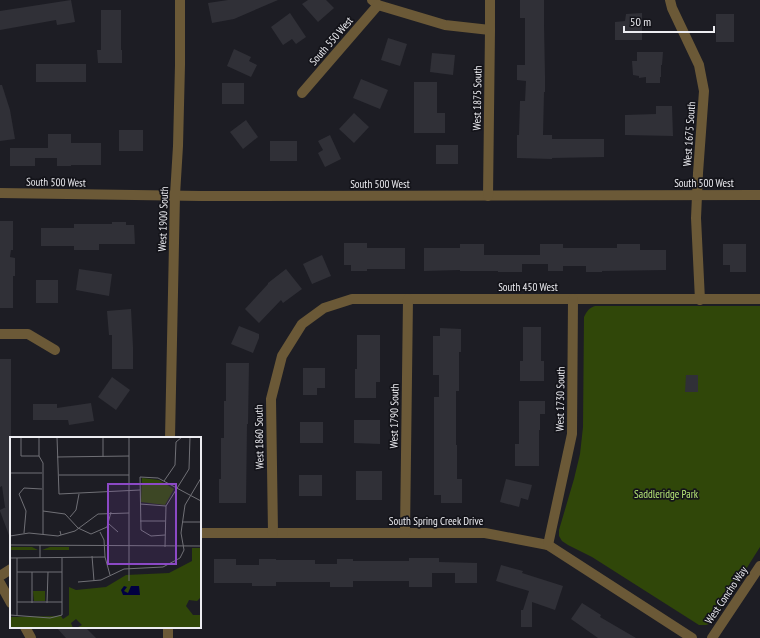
<svg xmlns="http://www.w3.org/2000/svg" width="760" height="638" font-family="'PT Sans Narrow',sans-serif">
<rect width="100%" height="100%" fill="#1d1d24"/>
<!-- green -->
<path fill="#304709" d="M595 306H760V547L712 623 706 625H699L592 557 568 545 562 541 559 536V530L574 479 580 454 583 427 584 317C587 311 589 308 595 306Z"/>
<!-- building -->
<g fill="#303037">
<polygon points="71,0 75,22 57,25 56,20 0,30 0,11"/>
<polygon points="228,0 278,0 234,19 212,23 208,3"/>
<polygon points="308,0 326,0 334,8 318,22 302,4"/>
<polygon points="520,0 544,0 544,25 545,76 545,92 544,92 543,135 552,135 552,139 604,139 604,157 552,158 552,159 517,158 517,135 519,135 520,101 525,101 526,81 517,80 517,65 525,65 525,18 520,18"/>
<polygon points="101,10 121,10 121,50 122,50 122,63 98,63 97,50 101,50"/>
<polygon points="290,13 306,37 296,44 292,39 283,45 271,27"/>
<polygon points="642,13 642,40 615,40 615,22 625,21 626,14"/>
<rect x="716" y="14" width="18" height="28"/>
<polygon points="388,38 407,44 400,66 381,60"/>
<polygon points="234,49 251,57 249,61 257,65 251,77 227,66"/>
<polygon points="637,52 663,52 662,65 661,65 661,77 660,77 660,83 646,83 646,77 639,78 639,76 633,75 632,61 637,61"/>
<polygon points="432,53 455,55 453,75 430,72"/>
<rect x="36" y="64" width="50" height="18"/>
<polygon points="361,79 388,90 380,109 353,98"/>
<polygon points="414,82 437,82 437,113 445,113 445,133 414,133"/>
<rect x="222" y="83" width="22" height="21"/>
<polygon points="0,85 2,85 10,110 15,139 0,141"/>
<polygon points="656,106 672,106 673,136 625,135 625,115 656,114"/>
<polygon points="354,113 369,127 354,143 339,129"/>
<polygon points="246,120 258,137 243,149 230,132"/>
<rect x="119" y="130" width="24" height="21"/>
<polygon points="48,134 71,134 71,143 101,143 101,165 71,165 71,166 57,166 57,158 35,158 35,166 10,166 10,148 48,148"/>
<polygon points="330,135 341,159 325,167 318,153 323,150 318,141"/>
<rect x="270" y="141" width="27" height="20"/>
<rect x="436" y="145" width="22" height="19"/>
<polygon points="0,221 13,221 13,250 11,250 10,257 15,258 15,276 13,276 13,308 0,308"/>
<polygon points="112,222 126,222 126,225 134,225 135,244 99,244 99,250 74,250 74,246 41,246 41,228 74,228 74,224 112,224"/>
<polygon points="344,243 367,243 367,248 405,248 405,269 367,269 367,271 351,271 351,265 344,265"/>
<polygon points="460,244 484,244 484,255 540,255 540,244 563,244 563,248 617,248 617,244 640,244 640,250 666,250 666,270 602,271 602,272 586,272 586,266 563,266 563,271 548,271 548,264 522,264 522,272 498,272 498,271 460,271 460,270 424,271 424,248 460,248"/>
<polygon points="723,244 746,244 746,272 730,272 730,265 723,265"/>
<polygon points="322,255 331,276 312,284 303,264"/>
<polygon points="79,269 112,274 109,296 76,290"/>
<polygon points="286,269 302,289 283,303 281,300 259,323 245,309 268,284 268,283"/>
<rect x="36" y="280" width="22" height="23"/>
<polygon points="131,309 133,347 133,369 112,369 112,335 109,335 107,311"/>
<polygon points="239,326 259,334 259,338 253,353 231,344"/>
<polygon points="523,327 541,327 541,361 544,361 544,381 520,381 520,361 523,361"/>
<polygon points="440,328 461,329 461,352 459,352 459,391 456,391 456,445 457,445 457,479 462,479 462,503 441,503 441,495 434,495 434,397 439,397 439,375 433,375 433,336 440,336"/>
<polygon points="357,335 380,335 380,382 376,382 376,398 355,398 355,369 357,369"/>
<polygon points="0,359 11,359 11,538 10,538 0,511 0,510 6,507 5,507 2,486 0,487"/>
<polygon points="226,363 249,363 248,424 247,424 246,503 219,503 219,479 221,479 221,438 224,438 224,401 226,401"/>
<polygon points="303,368 325,368 325,388 317,388 317,395 303,395"/>
<polygon points="686,375 698,375 698,392 685,392"/>
<polygon points="112,377 130,390 116,410 98,397"/>
<polygon points="519,401 545,401 545,414 540,414 540,430 539,430 539,466 515,466 515,444 519,444"/>
<polygon points="91,403 94,421 69,425 68,420 33,420 33,404 57,404 57,408"/>
<polygon points="354,420 380,420 380,444 354,443"/>
<rect x="300" y="422" width="23" height="21"/>
<rect x="356" y="471" width="26" height="29"/>
<rect x="299" y="475" width="23" height="21"/>
<polygon points="506,479 532,485 528,500 521,498 519,507 500,502"/>
<polygon points="409,558 439,558 439,562 477,563 477,583 455,583 455,573 432,573 432,587 409,587 409,581 353,581 353,587 330,587 330,582 276,582 276,586 252,586 252,583 214,583 214,559 236,559 236,565 259,565 259,559 276,559 276,560 315,560 315,564 337,564 337,559 353,559 353,561 409,561"/>
<polygon points="501,565 523,571 522,573 563,586 555,610 532,602 532,627 521,627 521,610 523,610 529,591 496,581"/>
<polygon points="582,603 601,615 600,617 636,638 598,638 571,619"/>
<polygon points="56,627 85,627 96,638 66,638"/>
</g>
<g fill="none" stroke-linecap="round" stroke-linejoin="round">
<!-- minor -->
<g stroke="#6b5937" stroke-width="10">
<polyline points="372,0 378,5 445,25 490,30"/>
<polyline points="670,0 672,8 699,65 704,91 698,173 696,218 700,300"/>
<polyline points="302,93 378,5"/>
<polyline points="0,193 201,196 760,195"/>
<polyline points="488,196 490,30 490,0"/>
<polyline points="0,334 28,334 55,350"/>
<polyline points="170,438 175,195 178,146 180,65 180,0"/>
<polyline points="200,533 485,533 548,545 692,638"/>
<polyline points="273,533 271,399 282,356 302,324 324,308 352,299 760,299"/>
<polyline points="405,533 408,299"/>
<polyline points="548,545 572,434 573,299"/>
<polyline points="0,576 11,569"/>
<polyline points="0,583 11,603"/>
<polyline points="25,627 31,638"/>
<polyline points="168,627 168,638"/>
<polyline points="712,638 760,566"/>
</g>
</g>
<g text-anchor="middle" dominant-baseline="central" stroke-width="3.5" stroke-linejoin="round" paint-order="stroke">
<!-- street labels -->
<g font-size="11" fill="#ececf1" stroke="#14141a">
<text transform="translate(331 41) rotate(-49)">South 550 West</text>
<text transform="translate(477 98) rotate(-89)">West 1875 South</text>
<text transform="translate(689 134) rotate(-86)">West 1675 South</text>
<text transform="translate(56 182) rotate(1)">South 500 West</text>
<text x="704" y="183">South 500 West</text>
<text x="380" y="184">South 500 West</text>
<text transform="translate(163 219) rotate(-88)">West 1900 South</text>
<text x="528" y="287">South 450 West</text>
<text transform="translate(560 399) rotate(-89)">West 1730 South</text>
<text transform="translate(394 416) rotate(-89)">West 1790 South</text>
<text transform="translate(259 437) rotate(-91)">West 1860 South</text>
<text x="436" y="521">South Spring Creek Drive</text>
<text transform="translate(726 595) rotate(-56)">West Concho Way</text>
</g>
<!-- park labels -->
<g font-size="11" fill="#b6e876" stroke="#14141a">
<text x="666" y="494">Saddleridge Park</text>
</g>
</g>
<!-- overview -->
<g transform="translate(10 437)">
<rect width="191" height="191" fill="#1d1d24"/>
<path d="M132 41 149 43 164 52 155 68 131 65ZM0 110H22L28 113H0ZM40 110H59V113H32ZM182 111H191L190 161 187 164 179 163 176 169 183 178H191V191H66L72 188 66 182 61 186 63 191H0V180L51 179 53 182 59 178V150L66 153 96 150 116 138 159 136 182 124ZM23 154H35V164H24Z" fill="#304709"/>
<path d="M114 149 117 150 114 154 118 156 121 149H129L130 158H113L111 153Z" fill="#000041"/>
<path fill="none" stroke="#707076" stroke-width="1" d="M11 0V19H29M29 0V19L33 26V97M47 0 49 57 130 53M93 0V20M47 20 119 19M0 36H32M49 38H119M154 44 165 28 166 5 172 0M130 67 156 69M33 74 55 77 68 91 81 97 97 90 101 75M60 80 66 73 69 57M130 84H155M172 85H191M99 87 108 95M90 95 94 103 95 120 100 138M14 96 16 74 9 57 14 51 32 52M51 98 65 94 88 77 119 76M155 98 141 99 131 93 130 40 148 41 191 64M0 99 19 96 48 99 51 98 50 94M0 108 191 109M155 110 156 69 179 32 180 0M82 119 84 144M0 121 95 120M30 121V108M7 135H52M22 135V166M119 144V0M68 145 91 143 114 132 153 130 170 121 174 113 171 96 175 68 191 41M7 165H52M37 166 38 135M0 178 40 181 52 178V121M7 178V121"/>
<path fill="#8c49c6" fill-opacity="0.15" stroke="#8c49c6" stroke-width="2" d="M98 47H166V127H98Z"/>
<rect width="191" height="191" fill="none" stroke="#ececf1" stroke-width="2"/>
</g>
<!-- scale -->
<path d="M624 26v6h90v-6" fill="none" stroke="#ececf1" stroke-width="2"/>
<text x="630" y="26" font-size="12" fill="#ececf1" stroke="#14141a" stroke-width="3" paint-order="stroke">50 m</text>
</svg>
